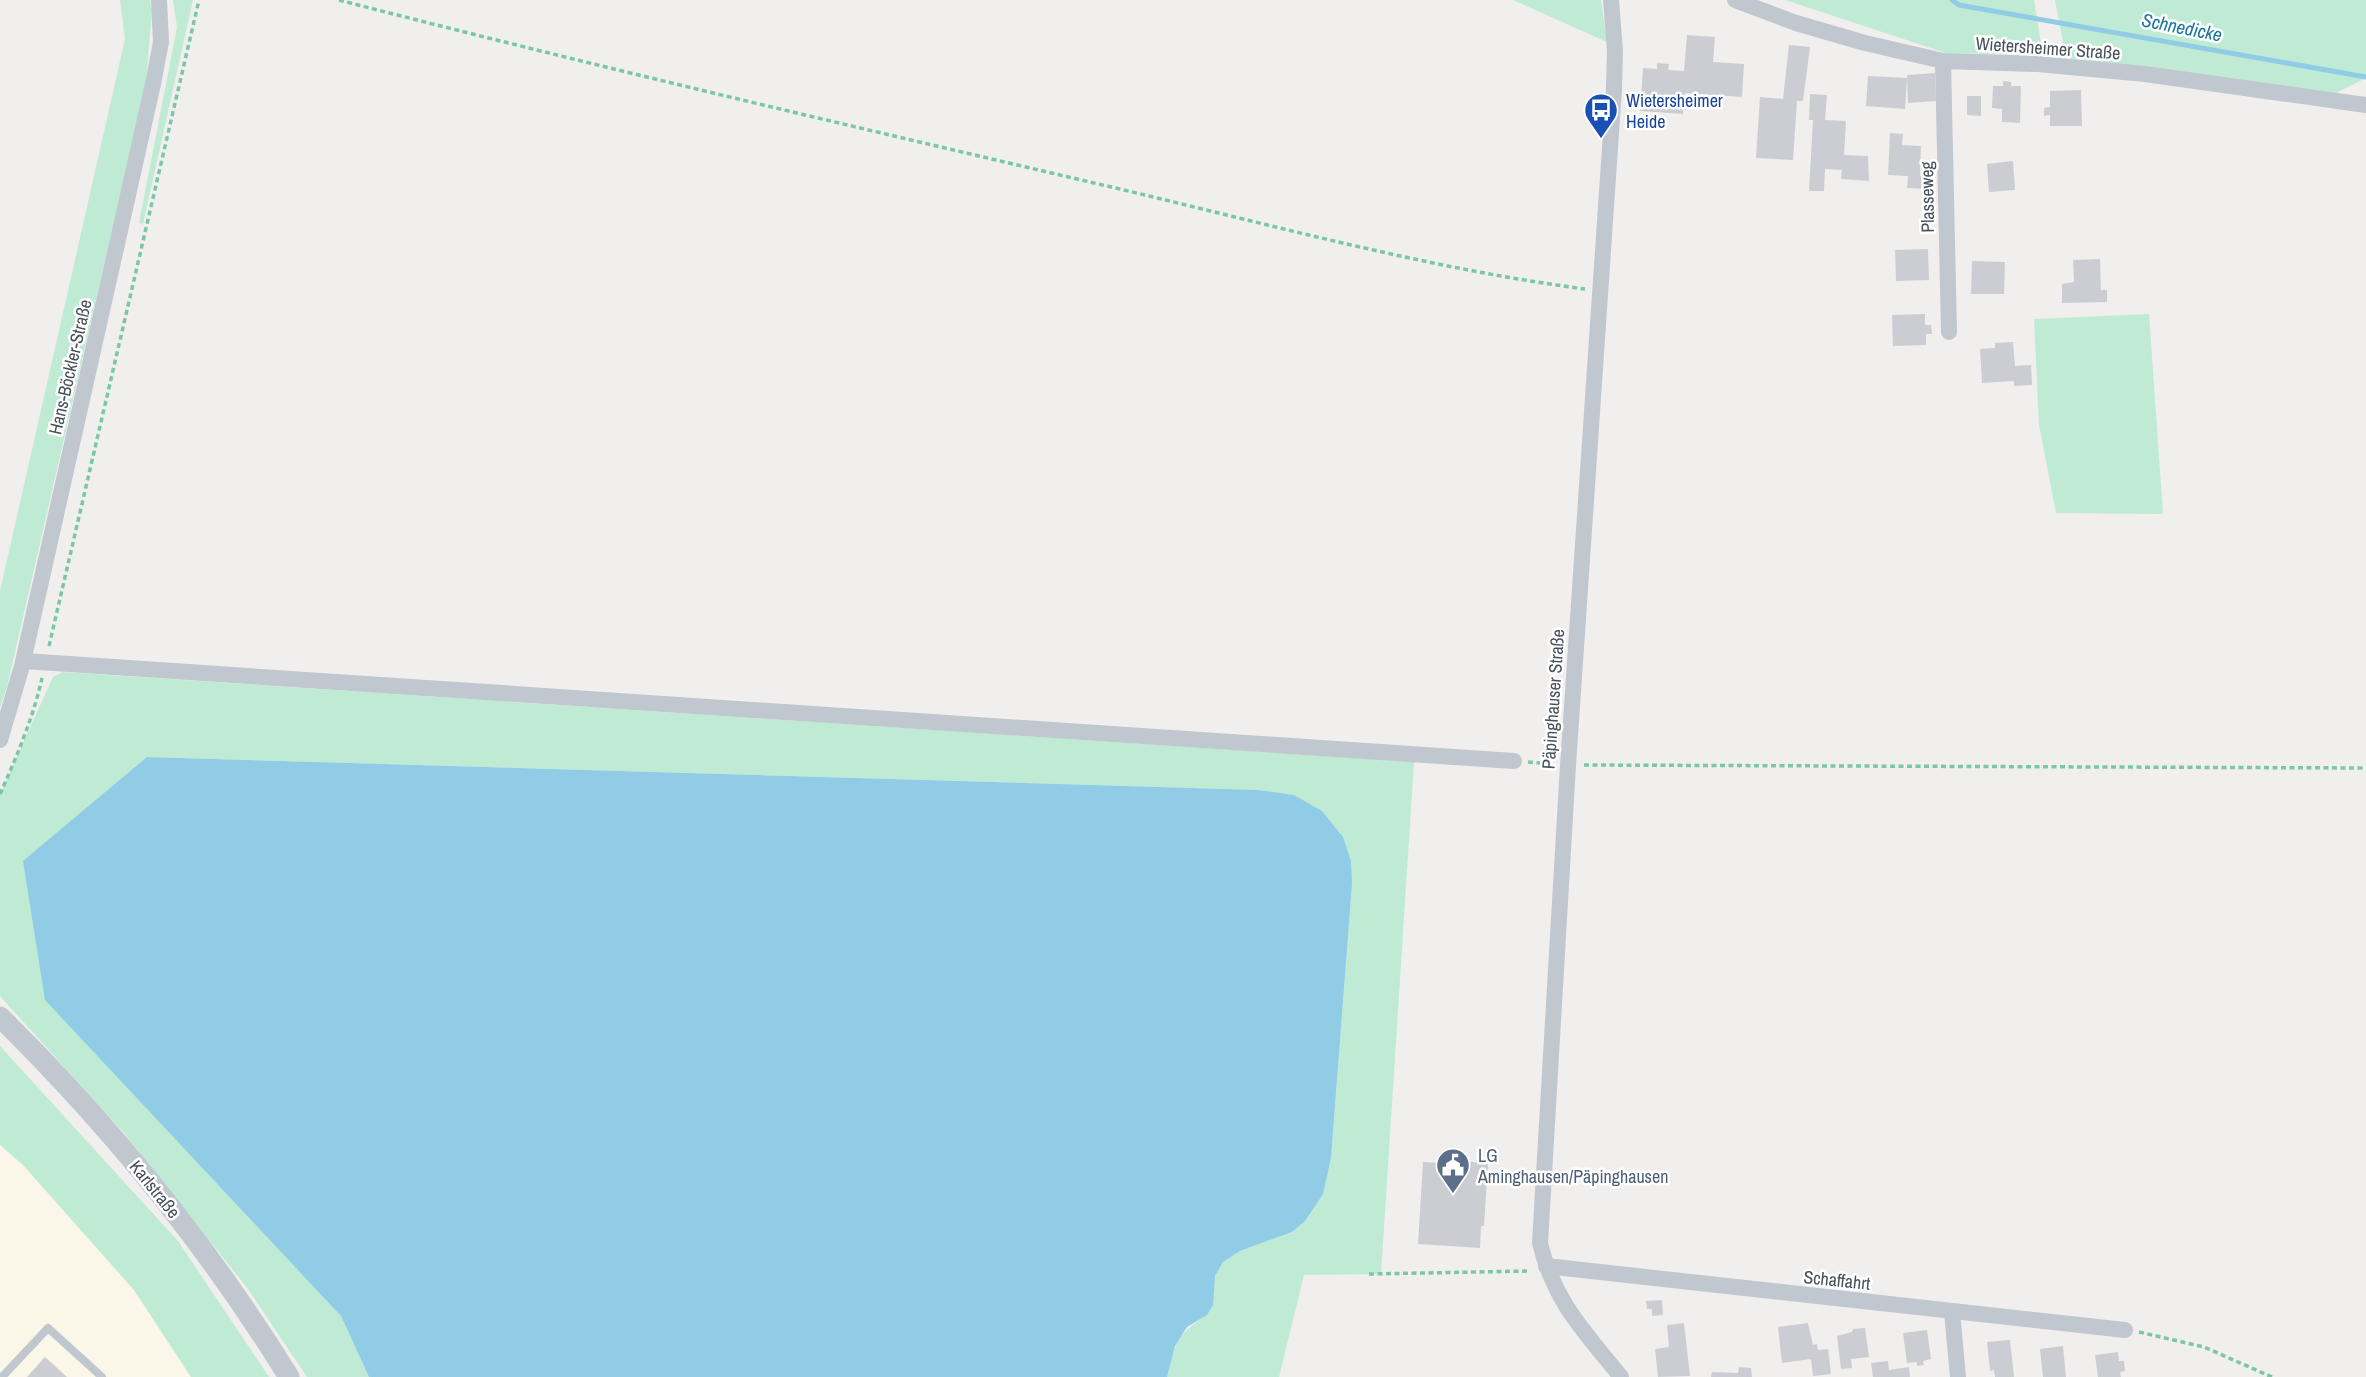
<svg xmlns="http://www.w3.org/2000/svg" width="2366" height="1377" font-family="'Archivo Narrow',sans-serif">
<rect width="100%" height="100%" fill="#f1eeee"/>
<!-- commercial -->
<polygon fill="#faf7e8" points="0,1145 23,1165 134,1290 191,1377 0,1377"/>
<!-- green -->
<g fill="#bfebd4">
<polygon points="120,0 150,0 152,10 146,82 7,687 0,708 0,591 125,39"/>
<polygon points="173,0 193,0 143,224 139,223 177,27"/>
<polygon points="1513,0 1601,0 1607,42"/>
<polygon points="1785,0 2034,0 2043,55 1946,53"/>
<polygon points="2055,0 2366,0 2366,78 2336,93 2066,58"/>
<polygon points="2149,314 2163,514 2056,513 2039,425 2034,319"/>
<path d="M63 672 1414 762 1381 1274 1304 1275 1279 1377H1167C1175 1343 1177 1334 1207 1315L1214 1289 1215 1276 1223 1262 1240 1251 1292 1232 1323 1194 1331 1158 1352 884 1294 795 1259 790 147 757 341 1316 369 1377H307L248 1289 125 1134 0 996V794L53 677Z"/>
<polygon points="0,1046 178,1241 269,1377 191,1377 134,1290 23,1165 0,1145"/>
</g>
<!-- water -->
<polygon fill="#90cce5" points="147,757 1259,790 1294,795 1322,811 1343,837 1351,861 1352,884 1331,1158 1323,1194 1305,1221 1292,1232 1240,1251 1223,1262 1215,1276 1213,1305 1207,1315 1187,1327 1175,1346 1167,1377 369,1377 341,1316 45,1000 23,861"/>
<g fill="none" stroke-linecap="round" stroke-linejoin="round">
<!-- stream -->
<polyline stroke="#90cce5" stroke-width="5" points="1952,0 1959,5 2366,77"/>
</g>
<!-- building -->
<g fill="#cccdd2">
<polygon points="1687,35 1715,37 1713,62 1744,64 1742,97 1685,93 1683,114 1640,111 1643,68 1657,69 1657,63 1669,64 1668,70 1684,71"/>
<polygon points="1789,45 1810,47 1803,101 1797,101 1793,160 1756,158 1760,97 1783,99"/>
<polygon points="1935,73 1936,101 1908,103 1907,75"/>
<polygon points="1868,76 1907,78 1905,109 1866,106"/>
<polygon points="2003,81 2011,82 2011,86 2021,86 2020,123 2002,122 2002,109 1992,108 1993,86 2003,86"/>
<polygon points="2081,90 2082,126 2050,126 2050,115 2044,116 2044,108 2050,107 2050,91"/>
<polygon points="1810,94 1827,95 1825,120 1846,121 1844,155 1868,156 1869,181 1841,179 1842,170 1825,169 1824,191 1809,191 1813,120 1809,120"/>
<polygon points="1967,96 1981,96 1981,116 1967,115"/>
<polygon points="1890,133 1903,134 1902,145 1921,146 1920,176 1926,176 1926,189 1907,188 1908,176 1888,175"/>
<polygon points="2013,161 2015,190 1989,192 1987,164"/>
<polygon points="1928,249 1929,280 1896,281 1895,250"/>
<polygon points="2100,259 2101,290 2107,290 2107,302 2062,303 2062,284 2074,282 2073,260"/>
<polygon points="1972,261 2005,262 2004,294 1971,294"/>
<polygon points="1925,314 1925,325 1931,325 1932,334 1926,334 1926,345 1893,346 1892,315"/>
<polygon points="2013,342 2015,366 2031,365 2032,385 2014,386 2014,381 1982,383 1980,349 1995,348 1995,343"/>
<polygon points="1443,1160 1488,1163 1484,1226 1481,1226 1480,1248 1418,1244 1423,1162 1443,1163"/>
<polygon points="1662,1300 1663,1315 1652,1316 1652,1309 1647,1309 1646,1301"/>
<polygon points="1684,1323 1690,1376 1658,1377 1655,1349 1669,1347 1667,1325"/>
<polygon points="1808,1323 1813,1345 1817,1344 1818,1350 1828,1349 1831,1374 1813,1376 1811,1359 1782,1363 1778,1327"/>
<polygon points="1865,1328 1869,1357 1851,1359 1852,1368 1841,1369 1837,1336 1852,1332 1853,1329"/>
<polygon points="1927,1330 1931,1359 1923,1361 1924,1365 1917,1366 1917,1362 1907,1363 1903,1333"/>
<polygon points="2010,1340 2014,1377 1995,1377 1994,1370 1990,1371 1987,1342"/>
<polygon points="2063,1346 2066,1377 2043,1377 2040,1349"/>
<polygon points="2118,1352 2119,1361 2124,1361 2125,1371 2120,1372 2121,1377 2098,1377 2095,1355"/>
<polygon points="45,1357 67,1377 27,1377"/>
<polygon points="1888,1361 1889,1370 1909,1367 1910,1377 1873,1377 1871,1363"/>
<polygon points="1739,1367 1751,1368 1752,1377 1711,1377 1712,1372 1738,1373"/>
</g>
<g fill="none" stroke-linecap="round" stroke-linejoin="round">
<!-- path -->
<g stroke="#7ac7a8" stroke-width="3.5" stroke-dasharray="5 3.5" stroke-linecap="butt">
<path d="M339 0C594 66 851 126 1107 186 1265 223 1424 268 1585 289"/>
<polyline points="49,646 199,0"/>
<polyline points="1528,762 1552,764"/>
<polyline points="1584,765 2366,768"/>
<path d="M0 794C17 756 33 718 42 678"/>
<polyline points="1369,1274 1530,1271"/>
<polyline points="2139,1332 2204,1347 2272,1377"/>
</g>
<!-- service -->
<polyline stroke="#c0c7cf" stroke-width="8" points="2,1377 48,1328 102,1377"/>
<!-- minor -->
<g stroke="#c0c7cf" stroke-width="16">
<path d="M1611 0 1615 51 1614 89 1568 765 1540 1243C1554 1302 1585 1332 1621 1377"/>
<polyline points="1735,0 1796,23 1865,43 1943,61 2038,64 2145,74 2366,105"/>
<polyline points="1943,61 1949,332"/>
<polyline points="24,661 1514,761"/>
<polyline points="0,740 22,666 153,84 161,42 159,0"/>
<polyline points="1546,1266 2125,1330"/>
<polyline points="1952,1312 1958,1377"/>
</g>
<!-- tertiary -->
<path stroke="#c0c7cf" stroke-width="21" d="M0 1017C110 1125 208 1246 289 1377"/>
</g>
<!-- icons -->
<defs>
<g id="bus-pin" transform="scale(1.75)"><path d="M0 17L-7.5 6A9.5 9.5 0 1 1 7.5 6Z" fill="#1a4fb4" stroke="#fff"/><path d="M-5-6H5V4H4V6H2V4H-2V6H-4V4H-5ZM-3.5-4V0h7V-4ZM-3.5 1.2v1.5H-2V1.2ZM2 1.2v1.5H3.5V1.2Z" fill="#fff"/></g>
<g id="civic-pin" transform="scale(1.75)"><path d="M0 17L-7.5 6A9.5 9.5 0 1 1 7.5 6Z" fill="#5c6f8a" stroke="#fff"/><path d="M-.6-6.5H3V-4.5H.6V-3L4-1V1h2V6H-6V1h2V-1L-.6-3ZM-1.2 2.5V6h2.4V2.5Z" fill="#fff"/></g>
</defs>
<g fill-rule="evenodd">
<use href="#bus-pin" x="1601" y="110"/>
<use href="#civic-pin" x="1453" y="1165"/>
</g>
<g text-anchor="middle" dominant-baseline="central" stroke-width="5" stroke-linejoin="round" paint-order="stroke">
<!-- street labels -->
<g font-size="18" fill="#48505a" stroke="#fff">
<text transform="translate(2048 48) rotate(4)">Wietersheimer Straße</text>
<text transform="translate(1927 197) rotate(-91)">Plasseweg</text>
<text transform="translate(70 367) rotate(-77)">Hans-Böckler-Straße</text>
<text transform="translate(1553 699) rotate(-86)">Päpinghauser Straße</text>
<text transform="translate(155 1189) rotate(51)">Karlstraße</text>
<text transform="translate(1837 1280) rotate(6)">Schaffahrt</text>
</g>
<!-- transit labels -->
<g font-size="18" fill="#164399" stroke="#fff" text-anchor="start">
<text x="1626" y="100">Wietersheimer<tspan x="1626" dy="21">Heide</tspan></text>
</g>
<!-- service labels -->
<g font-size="18" fill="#4e5e75" stroke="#fff" text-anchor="start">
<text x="1478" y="1155">LG<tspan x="1478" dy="21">Aminghausen/Päpinghausen</tspan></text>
</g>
<!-- water labels -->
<g font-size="19" font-style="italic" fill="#17759e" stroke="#fff">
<text transform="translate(2182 27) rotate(11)">Schnedicke</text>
</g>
</g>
</svg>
